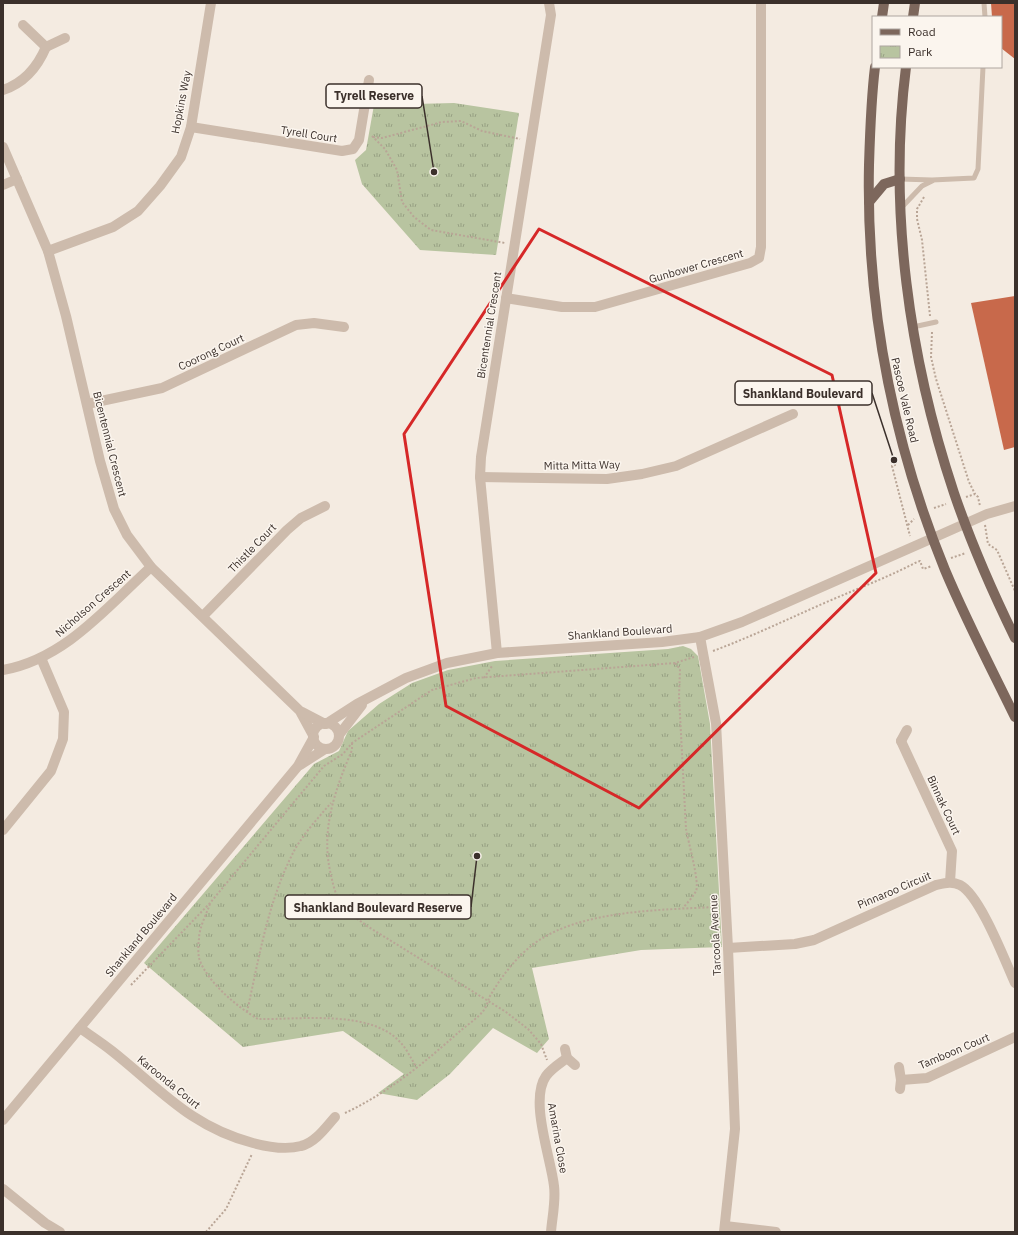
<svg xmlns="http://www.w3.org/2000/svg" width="1018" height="1235" font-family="'IBM Plex Sans',sans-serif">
<defs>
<pattern id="park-tufts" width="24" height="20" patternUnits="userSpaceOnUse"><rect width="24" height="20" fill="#b8c4a0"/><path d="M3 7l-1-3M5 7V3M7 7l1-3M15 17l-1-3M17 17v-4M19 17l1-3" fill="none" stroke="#97a083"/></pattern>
</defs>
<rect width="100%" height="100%" fill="#f4ebe1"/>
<!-- park -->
<g fill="url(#park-tufts)">
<polygon points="454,103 519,113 496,255 420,250 362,184 355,160 366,150 374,105"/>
<polygon points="683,646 691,649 698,656 710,724 722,947 641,950 532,968 549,1039 537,1053 493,1028 450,1074 417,1100 378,1093 404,1074 343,1031 243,1047 144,963 314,764 339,751 348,731 379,704 412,683 448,670 495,661 668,649"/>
</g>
<!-- building -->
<g fill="#c8694b">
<polygon points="991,3 1015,3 1015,59 1001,48 1001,17 992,17"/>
<polygon points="1015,296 1015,447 1004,450 971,303"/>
</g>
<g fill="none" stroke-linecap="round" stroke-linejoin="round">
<!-- path -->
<g stroke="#b9a596" stroke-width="2" stroke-dasharray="2 2" stroke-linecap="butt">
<polyline points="372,136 385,149 397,170 402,202 414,217 431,230 505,243"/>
<polyline points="373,137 382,138 442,122 461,121 482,131 520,139"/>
<polyline points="924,197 917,209 917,219 922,240 930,316"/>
<polyline points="932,332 931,357 936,379 969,482 975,494"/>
<polyline points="894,460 895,465 892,466 910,536"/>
<polyline points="966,497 975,494 978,497 980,506"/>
<polyline points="934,508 946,504"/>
<polyline points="908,525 914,519"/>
<polyline points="985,525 988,544 997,550 1015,591"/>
<polyline points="951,558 966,553"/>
<path d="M713 651C753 636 790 618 829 601 859 588 886 578 915 563L920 561 923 569 932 566"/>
<path d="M675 663 680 669 679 696 686 829C688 841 700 883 696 891 693 897 687 903 683 908"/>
<polyline points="484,678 492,666"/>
<path d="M352 743V750C335 790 320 831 331 875 333 884 335 894 340 901 346 912 358 919 367 926L506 1012 528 1029 541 1044 547 1060"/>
<path d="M210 904C206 915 199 928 199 939 198 945 198 952 199 958 206 981 237 1007 258 1019 298 1020 370 1009 400 1042 407 1049 411 1059 417 1068"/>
<polyline points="131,985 210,903 324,766 343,754 352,743 432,690 476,678 675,663 694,657"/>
<path d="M247 1012C259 958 268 901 294 851 304 833 318 818 331 803"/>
<path d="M345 1113C388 1093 424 1063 459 1032 467 1025 478 1018 484 1010 487 1006 488 1000 490 996 501 977 517 956 535 943 581 910 660 910 715 907"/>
<polyline points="206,1232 226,1209 252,1154"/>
</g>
<!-- service -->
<g stroke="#cdbbac" stroke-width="5">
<polyline points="984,3 985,17"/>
<polyline points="900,179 932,180 974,178 978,169 983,67"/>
<polyline points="902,207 922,186 932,181"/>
<polyline points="913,327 936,322"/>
</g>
<!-- minor -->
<g stroke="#cdbbac" stroke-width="10">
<polyline points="23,25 46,47 65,38"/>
<path d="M3 90C24 83 38 66 46 47"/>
<polyline points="191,127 342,151 353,149 359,140 369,80"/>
<polyline points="3,147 48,251 66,316 100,461 114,509 127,535 151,567 300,711 313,735"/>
<polyline points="3,185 17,179"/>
<polyline points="48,251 113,227 138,211 160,186 181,157 191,127 211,3"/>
<polyline points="506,298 562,307 595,307 750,263 759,258 761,247 761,3"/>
<polyline points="87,404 162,388 296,325 314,323 344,327"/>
<polyline points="480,477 607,479 642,474 676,466 793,414"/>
<polyline points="933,538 987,514 1015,506"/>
<polyline points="203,616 287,530 301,518 325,506"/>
<polyline points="497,653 480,477 481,457 551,15 549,3"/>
<path d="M3 670C65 659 107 607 151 567"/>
<polyline points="302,712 325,724"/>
<polyline points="901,741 952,851 950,882"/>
<polyline points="901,741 907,730"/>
<polyline points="3,830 51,771 63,739 64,712 41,658"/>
<path d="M728 948 795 944 814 940 936 885C945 883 952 881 960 885 980 895 1005 961 1015 983"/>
<path d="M80 1028C91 1036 102 1043 112 1051 160 1089 191 1127 253 1143 268 1147 286 1150 301 1146 315 1143 326 1127 335 1117"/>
<polyline points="565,1049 567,1058 575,1065"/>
<polyline points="899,1067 901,1080 900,1089"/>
<polyline points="901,1080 927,1078 1015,1037"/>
<polyline points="3,1189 45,1223 60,1232"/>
<polyline points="725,1226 776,1232"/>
<path d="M551 1232C552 1218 556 1201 554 1186 551 1158 529 1100 546 1076 551 1069 559 1064 567 1058"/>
</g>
<!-- tertiary -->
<g stroke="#cdbbac" stroke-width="10">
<polyline points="700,637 716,723 728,948 735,1129 724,1232"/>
<circle cx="326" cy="736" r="13"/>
<polyline points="326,724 357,704 406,678 447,663 497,653 662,642 700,637 742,622 933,538"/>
<polyline points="339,735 362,705"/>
<polyline points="300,765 325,749"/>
<polyline points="3,1120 298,766 314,737"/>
</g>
<!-- primary -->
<g stroke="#7d675c" stroke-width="10">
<polyline points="882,17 884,3"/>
<polyline points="913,17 915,3"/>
<path d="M875 67C871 99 870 133 869 165 866 305 892 440 945 570 966 620 991 668 1015 717"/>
<path d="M906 67C888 209 909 358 954 493 971 543 992 591 1015 638"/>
<polyline points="869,202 884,184 900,179"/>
</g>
</g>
<!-- marked area -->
<path fill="none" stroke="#d62828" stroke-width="3" stroke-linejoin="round" d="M539 229 832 375 876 573 639 808 446 706 404 434Z"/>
<g text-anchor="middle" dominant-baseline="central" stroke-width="3" stroke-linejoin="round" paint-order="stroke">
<!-- street labels -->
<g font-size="11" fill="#3b302b" stroke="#fbf5ee">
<text transform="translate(181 102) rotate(-79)">Hopkins Way</text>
<text transform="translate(309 134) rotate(9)">Tyrell Court</text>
<text transform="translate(696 266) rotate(-16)">Gunbower Crescent</text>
<text transform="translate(489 325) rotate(-81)">Bicentennial Crescent</text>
<text transform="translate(211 352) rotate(-25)">Coorong Court</text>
<text transform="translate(905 400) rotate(77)">Pascoe Vale Road</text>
<text transform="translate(110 444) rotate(76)">Bicentennial Crescent</text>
<text transform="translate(582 465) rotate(-1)">Mitta Mitta Way</text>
<text transform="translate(252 548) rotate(-46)">Thistle Court</text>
<text transform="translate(93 603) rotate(-41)">Nicholson Crescent</text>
<text transform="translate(620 632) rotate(-4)">Shankland Boulevard</text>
<text transform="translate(944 805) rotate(65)">Binnak Court</text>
<text transform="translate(894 890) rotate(-23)">Pinnaroo Circuit</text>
<text transform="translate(141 935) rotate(-50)">Shankland Boulevard</text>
<text transform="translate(715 935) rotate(-93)">Tarcoola Avenue</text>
<text transform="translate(954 1051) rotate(-23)">Tamboon Court</text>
<text transform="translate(169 1082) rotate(39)">Karoonda Court</text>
<text transform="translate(558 1138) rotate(80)">Amarina Close</text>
</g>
</g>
<!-- callouts -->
<path fill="none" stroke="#3b302b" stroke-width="1.5" d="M434 172L422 96M894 460L872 393M477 856L471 907"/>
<g fill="#3b302b" stroke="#fbf5ee" stroke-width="1.5">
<circle cx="434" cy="172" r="4"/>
<circle cx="894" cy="460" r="4"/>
<circle cx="477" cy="856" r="4"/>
</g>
<g fill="#fbf5ee" stroke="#3b302b" stroke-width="1.5">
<rect x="326" y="84" width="96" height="24" rx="4"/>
<rect x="735" y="381" width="137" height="24" rx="4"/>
<rect x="285" y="895" width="186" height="24" rx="4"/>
</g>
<g font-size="12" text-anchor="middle" font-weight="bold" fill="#3b302b">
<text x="374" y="100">Tyrell Reserve</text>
<text x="803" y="398">Shankland Boulevard</text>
<text x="378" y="912">Shankland Boulevard Reserve</text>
</g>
<!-- border -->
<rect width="1018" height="1235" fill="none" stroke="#3b302b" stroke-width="8"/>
<!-- legend -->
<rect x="872" y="16" width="130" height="52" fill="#fbf5ee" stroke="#aea6a0"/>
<rect x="880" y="29" width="20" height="6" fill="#7d675c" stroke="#aea6a0"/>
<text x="908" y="36" font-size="12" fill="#3b302b">Road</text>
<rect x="880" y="46" width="20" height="12" fill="url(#park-tufts)" stroke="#aea6a0"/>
<text x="908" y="56" font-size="12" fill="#3b302b">Park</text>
</svg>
